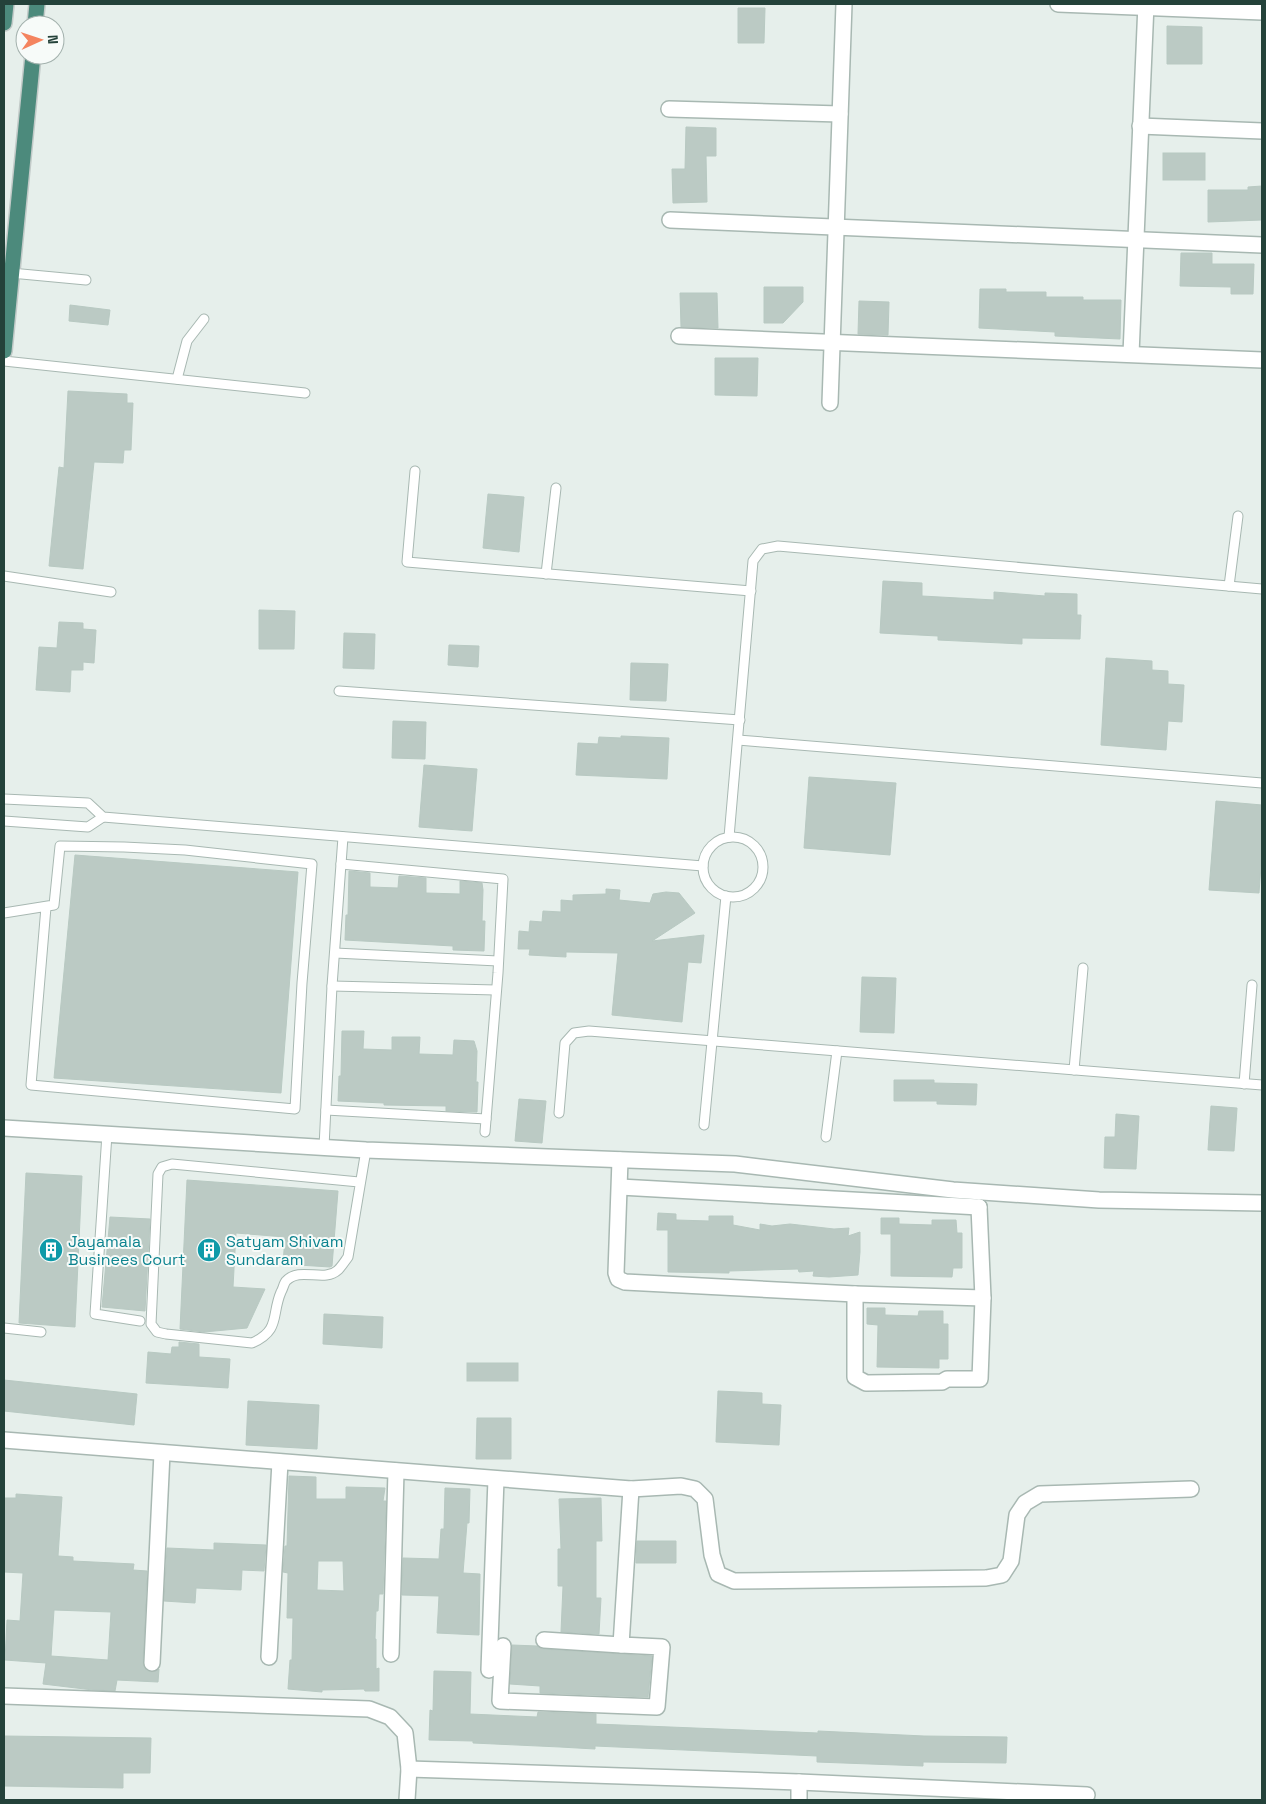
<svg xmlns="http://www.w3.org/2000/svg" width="1266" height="1804" font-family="'Space Grotesk',sans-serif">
<rect width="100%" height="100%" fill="#e6efeb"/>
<!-- building -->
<g fill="#bbcac4" stroke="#b8c9c2" fill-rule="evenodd">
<polygon points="738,8 765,8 764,43 738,43"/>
<polygon points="1167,26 1202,27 1202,64 1167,64"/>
<polygon points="686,127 716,128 716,156 706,156 707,202 673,203 672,169 685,169"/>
<rect x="1163" y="153" width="42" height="27"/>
<polygon points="1262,186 1262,220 1208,222 1208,190 1248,190 1248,187"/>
<polygon points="1181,253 1212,253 1212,264 1254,264 1253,294 1231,294 1231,287 1180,286"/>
<polygon points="764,287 803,287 803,302 783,323 764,323"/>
<polygon points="980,289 1006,289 1006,292 1046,292 1046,297 1083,297 1083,300 1121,300 1120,339 1055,336 1055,332 979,328"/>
<polygon points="680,293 717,293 718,328 681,327"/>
<polygon points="859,301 889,302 888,335 858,334"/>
<polygon points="70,305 110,310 108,325 69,321"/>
<polygon points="715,358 758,358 757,396 715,395"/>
<polygon points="68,391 127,394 127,403 133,403 131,450 124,450 123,463 94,462 83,569 49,566 59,467 64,468"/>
<polygon points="488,494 524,497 519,552 483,548"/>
<polygon points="883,581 922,583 922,596 994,600 994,592 1045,596 1045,593 1077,594 1077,615 1081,615 1080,639 1022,638 1022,644 938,640 938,636 880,633"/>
<polygon points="259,610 295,611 294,649 259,649"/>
<polygon points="59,622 83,623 83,629 96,630 94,663 83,662 83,670 71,670 70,692 36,690 39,647 57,648"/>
<polygon points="344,633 375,634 374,669 343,668"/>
<polygon points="449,645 479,646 478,667 448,665"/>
<polygon points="1106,658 1152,661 1152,670 1168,671 1168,684 1184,685 1182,722 1168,721 1166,750 1101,745"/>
<polygon points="631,663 668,664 666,701 630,700"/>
<polygon points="393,721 426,722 425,759 392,758"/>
<polygon points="621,736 669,738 667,779 576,775 578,743 598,744 599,737 621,738"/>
<polygon points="424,765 477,769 472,831 419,827"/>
<polygon points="809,777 896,783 890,855 804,848"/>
<polygon points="1216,801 1262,805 1262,852 1259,893 1209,890"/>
<polygon points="75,855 298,872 281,1093 54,1078"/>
<polygon points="349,871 370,873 370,887 398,888 399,876 426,878 426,893 460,894 460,881 482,883 483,890 482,921 485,921 484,951 453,950 453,946 345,940 346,915 348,915"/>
<polygon points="606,889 620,890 619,900 650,903 653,894 666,892 679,893 695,913 652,941 704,935 701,963 688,962 682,1022 612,1015 618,953 566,952 566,957 529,955 530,949 518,949 519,931 529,932 530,921 542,922 543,911 561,912 561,900 573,901 573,895 606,894"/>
<polygon points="862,977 896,978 894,1033 860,1032"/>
<polygon points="342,1031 364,1031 363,1049 392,1050 392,1037 420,1037 419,1054 453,1055 454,1040 474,1041 477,1051 476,1082 478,1082 477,1112 446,1111 446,1106 384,1105 384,1103 338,1101 339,1076 341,1076"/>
<polygon points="894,1080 934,1080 934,1083 977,1084 976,1105 937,1104 937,1101 894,1101"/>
<polygon points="519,1099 546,1101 542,1143 515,1141"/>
<polygon points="1211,1106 1237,1108 1234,1151 1208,1150"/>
<polygon points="1116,1114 1139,1116 1136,1169 1104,1168 1105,1137 1115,1137"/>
<polygon points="26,1173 82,1176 75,1327 19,1323"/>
<polygon points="187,1180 338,1191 332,1266 330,1267 283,1264 285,1237 236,1233 233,1287 265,1289 247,1328 204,1332 180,1329"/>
<polygon points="658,1213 676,1214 676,1220 709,1221 709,1216 733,1216 733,1225 760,1230 760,1224 772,1226 790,1224 834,1229 849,1228 848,1236 860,1232 860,1252 858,1275 829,1277 813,1276 814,1271 799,1272 798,1269 729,1271 729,1273 668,1272 668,1230 657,1230"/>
<polygon points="110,1217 150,1219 145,1311 102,1307"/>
<polygon points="881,1218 899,1218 899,1224 932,1225 932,1220 956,1220 957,1233 962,1233 962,1268 953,1268 952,1277 891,1276 891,1234 881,1234"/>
<polygon points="867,1308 885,1308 885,1315 918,1316 919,1311 943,1311 943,1324 948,1324 948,1359 939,1359 939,1368 877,1367 878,1325 867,1324"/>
<polygon points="324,1314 383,1317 382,1348 323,1344"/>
<polygon points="179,1342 199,1344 199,1357 230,1359 228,1388 146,1383 148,1352 171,1354 172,1347 179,1347"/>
<rect x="467" y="1363" width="51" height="18"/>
<polygon points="4,1380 137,1394 134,1425 4,1411"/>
<polygon points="718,1391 762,1393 762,1404 781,1405 779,1445 716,1442"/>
<polygon points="248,1401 319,1405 317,1449 246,1445"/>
<polygon points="477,1418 511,1418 511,1459 476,1459"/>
<path d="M289 1476 316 1477V1499H346V1487L385 1488 383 1501H386L383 1594H379L378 1611H376L375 1639H376V1669L379 1668V1691H365L364 1689 322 1690V1692L288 1689 290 1660H292L293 1618H287L288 1573 283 1572 285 1546H287ZM318 1561H343L344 1591 317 1590Z"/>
<polygon points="445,1488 470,1489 469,1523 467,1523 463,1573 480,1574 479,1635 437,1633 439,1596 402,1595 403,1558 439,1559 441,1529 444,1529"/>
<path d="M16 1494 62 1497 58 1556 73 1557V1561L134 1564 133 1570 147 1571 143 1663 147 1671 152 1672 159 1669 158 1682 117 1680 115 1691 93 1690 43 1684 46 1663 5 1660 7 1620 20 1621 23 1573 4 1572V1498H16ZM54 1610 111 1612 108 1660 51 1656Z"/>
<polygon points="601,1498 602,1541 596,1541 596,1598 601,1598 599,1634 561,1632 563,1586 558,1586 558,1549 561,1549 559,1499"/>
<polygon points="637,1541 676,1541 676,1563 636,1563"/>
<polygon points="214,1543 266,1545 264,1571 242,1570 241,1590 196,1588 195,1603 164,1601 167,1548 214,1550"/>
<polygon points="512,1645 537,1646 543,1649 652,1656 648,1697 540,1693 540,1686 510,1684"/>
<polygon points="434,1671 471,1672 470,1714 537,1717 538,1712 596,1714 596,1724 818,1733 818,1731 924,1736 1007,1737 1006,1763 923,1762 923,1766 817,1762 817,1756 595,1746 595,1749 560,1747 473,1743 473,1741 429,1740 430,1710 433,1711"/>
<polygon points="4,1736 151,1738 150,1773 123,1773 123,1788 4,1786"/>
</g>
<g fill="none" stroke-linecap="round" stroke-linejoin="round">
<!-- service casing -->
<g stroke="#a8b8b2" stroke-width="11">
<g id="service">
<polyline points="11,273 86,280"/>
<polyline points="4,361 305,393"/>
<polyline points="177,379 187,341 204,319"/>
<polyline points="415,471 407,562 751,591"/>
<polyline points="546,574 556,488"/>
<polyline points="4,576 111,592"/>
<polyline points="1229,586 1238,516"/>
<polyline points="339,691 740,720"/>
<polyline points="738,740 1262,783"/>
<polyline points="4,799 88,803 103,817 703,866"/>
<polyline points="4,821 88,827 103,817"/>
<polyline points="729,837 753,561 762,549 778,546 1262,589"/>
<circle cx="733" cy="867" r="30"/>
<polyline points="341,864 503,879 498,973 485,1132"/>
<polyline points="4,913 54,905 60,846 124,847 185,850 312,864 302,983 295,1109 31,1085 46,907"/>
<polyline points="335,953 498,961"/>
<polyline points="332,986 496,990"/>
<polyline points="1074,1070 1083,968"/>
<polyline points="1244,1084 1252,985"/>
<polyline points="326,1110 486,1119"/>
<polyline points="559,1113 565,1043 574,1033 589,1031 1262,1085"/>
<polyline points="704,1125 726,896"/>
<polyline points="107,1134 95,1314 140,1321"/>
<polyline points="826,1137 837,1051"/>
<polyline points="324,1147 332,986 343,837"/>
<path d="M359 1182 172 1164 162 1167 158 1174 151 1324 157 1332 166 1334 252 1343C281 1330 271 1315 281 1292 283 1289 284 1283 286 1281 300 1266 324 1283 338 1270 342 1266 345 1261 348 1257L366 1150"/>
<polyline points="4,1328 41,1332"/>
</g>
</g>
<!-- minor casing -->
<g stroke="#a8b8b2" stroke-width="18">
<g id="minor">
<polyline points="1058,4 1262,12"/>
<polyline points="669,109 840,114"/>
<polyline points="1140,126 1262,131"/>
<polyline points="670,220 1262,245"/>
<polyline points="679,336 1262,360"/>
<polyline points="1131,354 1146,4"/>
<polyline points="830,403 844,4"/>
<polyline points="4,1128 366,1150 735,1164 953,1190 1099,1200 1262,1203"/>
<polyline points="620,1160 616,1273 618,1279 625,1282 855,1294 983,1298"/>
<polyline points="620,1187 979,1207"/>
<polyline points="855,1294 855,1377 866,1383 942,1382 947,1379 980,1379 983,1298 979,1207"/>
<polyline points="4,1440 631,1489 681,1486 695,1489 705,1499 712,1555 718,1574 734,1581 986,1578 1002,1575 1011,1561 1017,1515 1025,1503 1040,1494 1191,1489"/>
<polyline points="544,1640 621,1645"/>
<polyline points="503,1646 500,1701 657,1707 662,1647 621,1645 631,1489"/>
<polyline points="391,1654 396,1471"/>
<polyline points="269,1657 280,1462"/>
<polyline points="152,1663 162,1453"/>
<polyline points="489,1670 496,1479"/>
<polyline points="4,1696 369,1709 390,1717 405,1733 409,1769 407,1800"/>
<polyline points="409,1769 799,1782 1087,1795"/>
<polyline points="799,1800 799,1782"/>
</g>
</g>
<!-- trunk casing -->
<g stroke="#c2cac8" stroke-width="18">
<g id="trunk">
<polyline points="4,23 6,4"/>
<polyline points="35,25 37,4"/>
<polyline points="4,351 33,55"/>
</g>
</g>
<!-- service -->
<use href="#service" stroke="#fff" stroke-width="9"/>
<!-- minor -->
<use href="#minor" stroke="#fff" stroke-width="15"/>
<!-- trunk -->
<use href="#trunk" stroke="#4c8a7c" stroke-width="15"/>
</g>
<!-- icons -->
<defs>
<g id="building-disc" transform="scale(1.25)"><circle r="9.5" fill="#0f9aa8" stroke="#f7fbf9"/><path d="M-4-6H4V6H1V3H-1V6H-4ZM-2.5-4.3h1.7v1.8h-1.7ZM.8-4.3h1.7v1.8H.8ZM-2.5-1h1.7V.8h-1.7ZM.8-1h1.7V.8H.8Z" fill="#fff"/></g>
</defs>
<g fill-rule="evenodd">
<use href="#building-disc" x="51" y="1250"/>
<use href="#building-disc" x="209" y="1250"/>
</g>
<g text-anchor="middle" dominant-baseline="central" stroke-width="4" stroke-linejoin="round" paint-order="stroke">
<!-- culture labels -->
<g font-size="16" fill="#0d838f" stroke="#f7fbf9" text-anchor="start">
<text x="68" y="1241">Jayamala<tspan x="68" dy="18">Businees Court</tspan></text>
<text x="226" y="1241">Satyam Shivam<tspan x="226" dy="18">Sundaram</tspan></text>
</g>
</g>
<!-- border -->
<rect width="1266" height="1804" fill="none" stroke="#24423a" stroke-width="10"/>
<!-- north arrow -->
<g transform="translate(40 40) rotate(87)"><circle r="24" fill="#f7fbf9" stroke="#a3b1ad"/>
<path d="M0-4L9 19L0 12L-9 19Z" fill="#f4845f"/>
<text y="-8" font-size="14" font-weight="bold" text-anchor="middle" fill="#24423a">N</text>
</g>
</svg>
